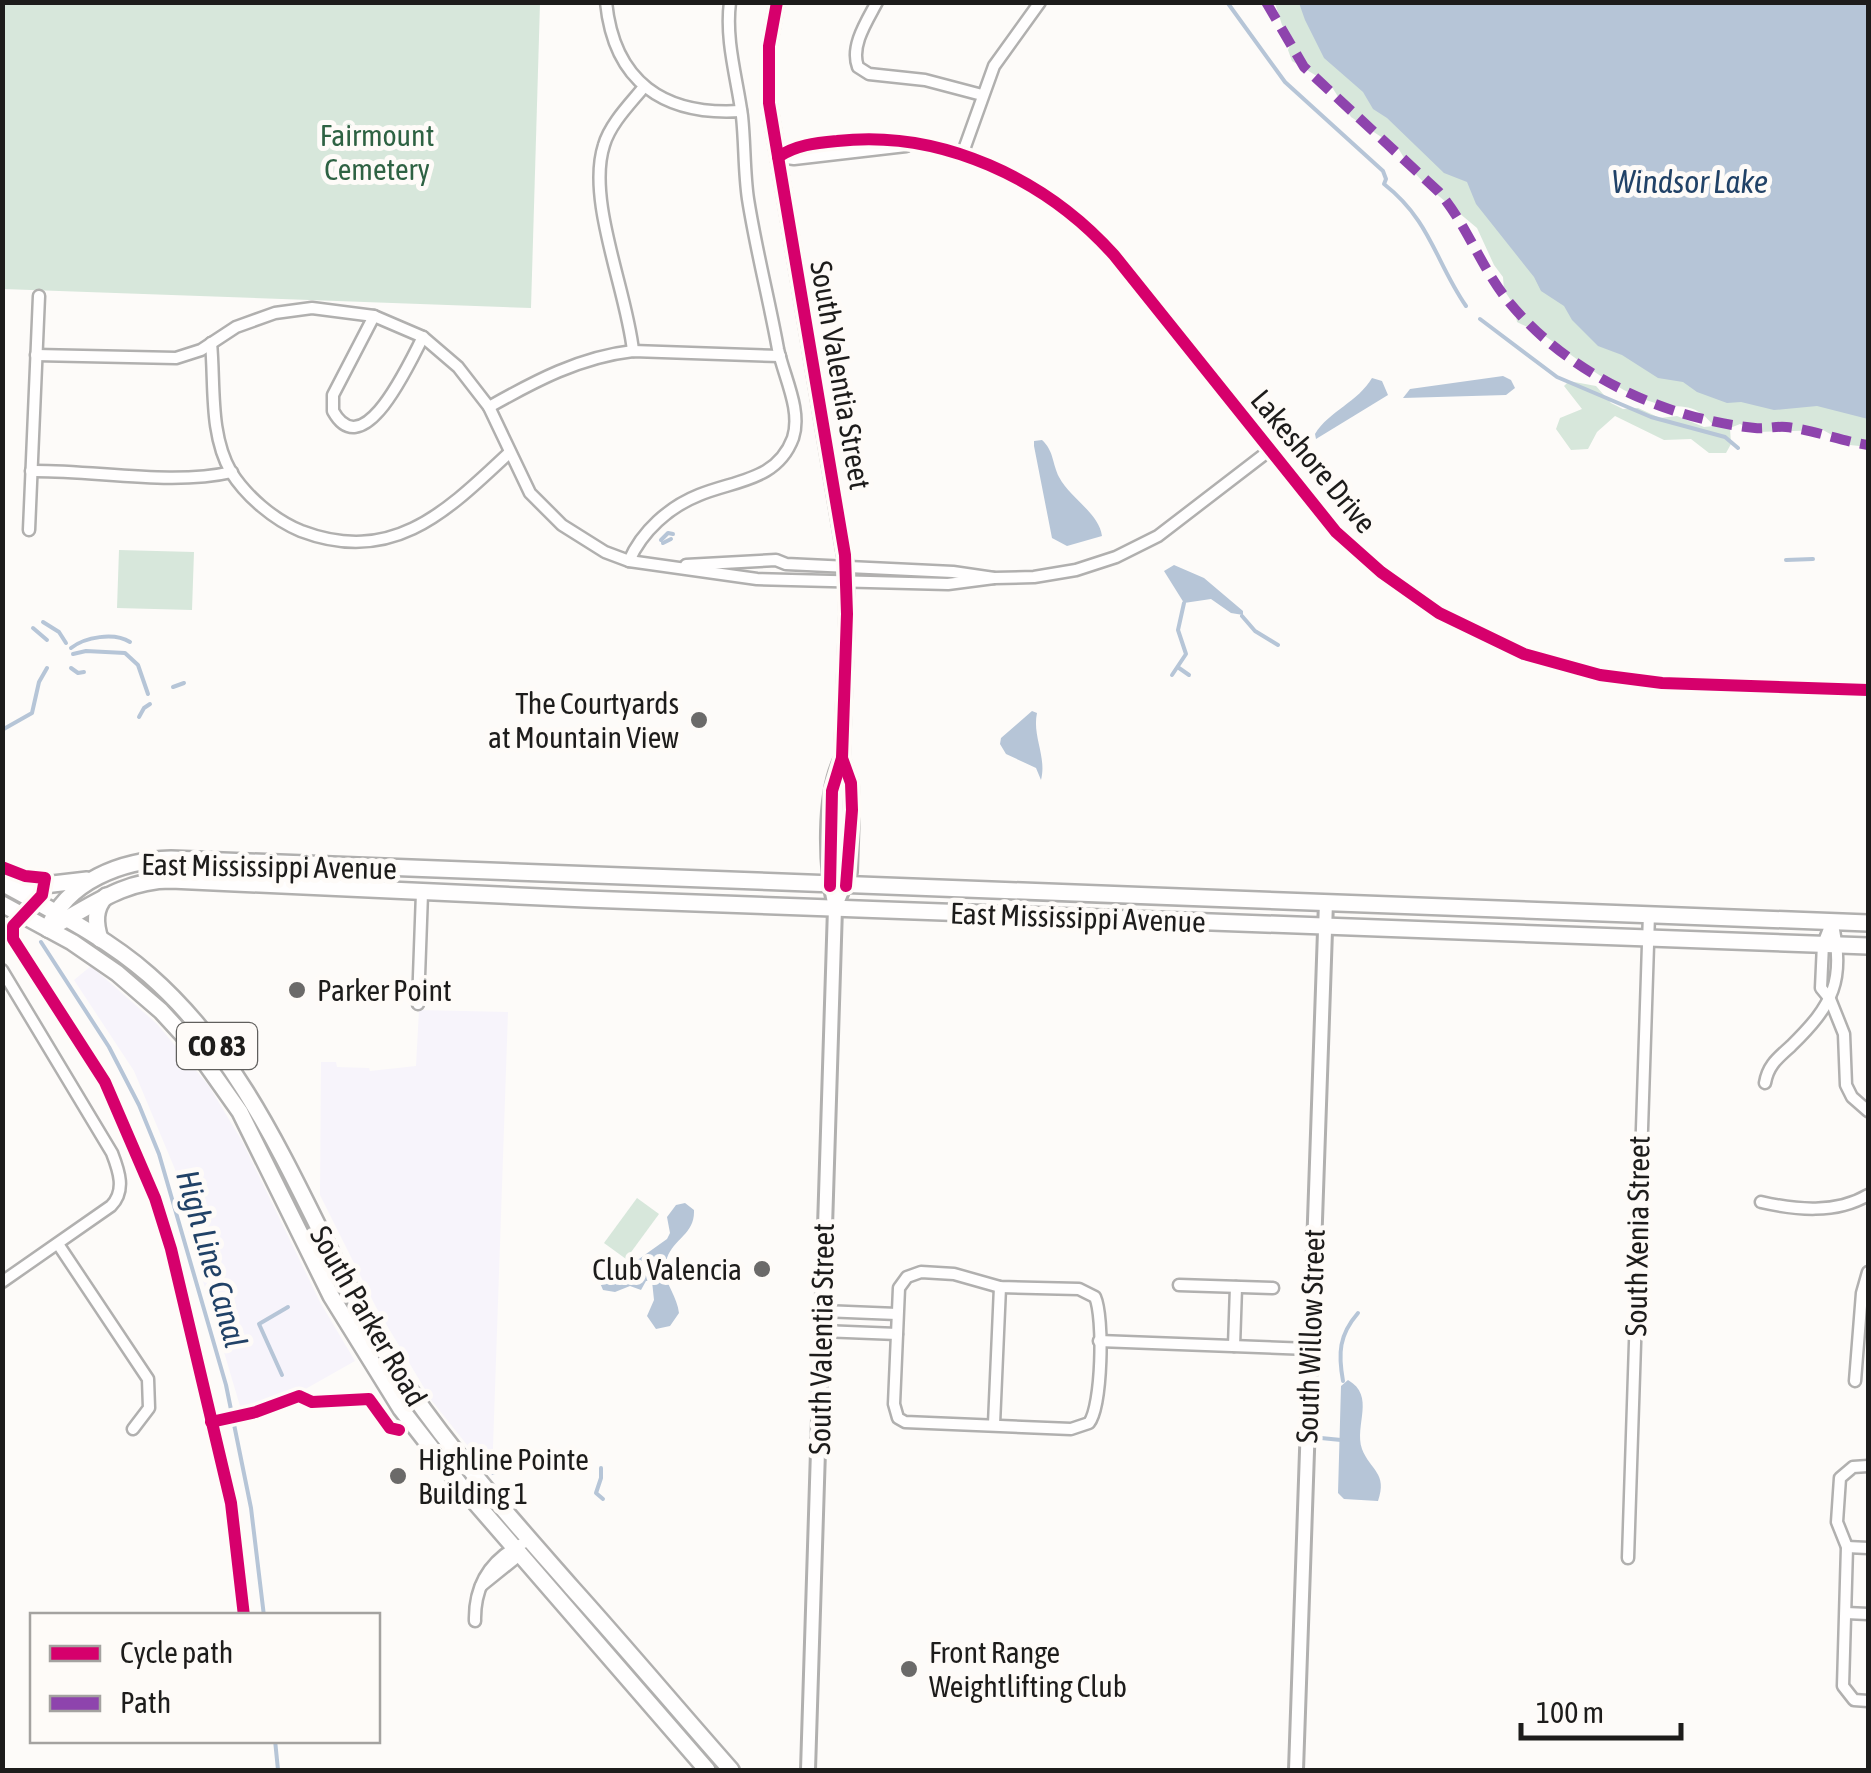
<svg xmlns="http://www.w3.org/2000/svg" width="1871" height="1773" font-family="'Asap Condensed',sans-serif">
<rect width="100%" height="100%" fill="#fdfbf9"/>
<!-- commercial -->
<g fill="#f7f4fb">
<polygon points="91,966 157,1024 209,1086 242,1141 320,1302 355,1361 245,1423 187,1227 179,1179 134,1071 74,980"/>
<polygon points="419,1010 508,1012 492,1476 432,1401 376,1307 320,1195 321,1062 336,1062 337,1067 369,1068 370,1071 416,1066"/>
</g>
<!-- green -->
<g fill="#d7e7db">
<polygon points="3,2 540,3 531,308 3,289"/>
<path d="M1275 3H1307L1464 179 1804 401 1868 416V447L1850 445 1823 430 1758 432 1740 424 1730 428 1731 444 1726 453H1709L1691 439 1664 440 1615 416 1597 432 1588 449 1571 450 1556 429 1560 418 1582 409 1564 386 1569 381 1596 386 1611 403 1623 409 1638 408 1660 418 1677 416 1704 427 1714 426C1691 398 1680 411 1652 402 1616 391 1576 358 1545 336 1537 330 1526 327 1517 322L1514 305 1504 290 1503 277 1494 265 1477 228 1428 187 1411 169 1398 148 1351 117 1330 84 1292 61 1288 50 1292 39 1282 25Z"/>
<polygon points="119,550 194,552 192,610 117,608"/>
<polygon points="637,1198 659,1214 626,1259 604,1243"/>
</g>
<!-- water -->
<g fill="#b6c5d7">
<polygon points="1299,3 1868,3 1868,419 1817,406 1774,410 1741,402 1727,403 1697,392 1683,382 1658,378 1622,355 1598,346 1572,320 1564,306 1541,291 1534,277 1476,204 1467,182 1444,173 1387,118 1373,109 1363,92 1324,58 1305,20"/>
<polygon points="1503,376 1511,380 1515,388 1506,395 1403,398 1410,389"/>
<path d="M1372 378 1382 381 1388 395 1316 439 1315 434C1329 411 1358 402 1372 378Z"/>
<path d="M1042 440C1054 451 1052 463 1059 477 1070 498 1099 513 1102 536L1067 546 1052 538 1034 446V441Z"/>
<polygon points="1174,565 1204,578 1243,611 1243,615 1231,613 1211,599 1184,603 1164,571"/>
<path d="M1032 711 1037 713C1032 736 1047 757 1041 780L1036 768 1006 754 1000 744 1001 738Z"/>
<path d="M685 1203 694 1210C695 1234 674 1238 667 1258 659 1279 677 1293 679 1313L670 1326 656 1329 647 1316 654 1300 652 1281H646L641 1290 630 1286 615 1292 603 1290 600 1283 618 1274 667 1239 670 1233 667 1217 676 1205Z"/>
<path d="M1348 1380C1376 1396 1354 1425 1362 1449 1370 1470 1388 1473 1378 1501L1344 1499 1338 1493 1341 1386Z"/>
</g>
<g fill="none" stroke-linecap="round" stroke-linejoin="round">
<!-- stream -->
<g stroke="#b6c5d7" stroke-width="4">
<path d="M1227 2 1285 82 1383 171 1386 179 1384 184C1431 221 1435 261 1466 306"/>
<polyline points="1480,319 1557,377 1651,417 1725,437 1738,448"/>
<polyline points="661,540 668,533 673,534"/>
<polyline points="663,543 671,539"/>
<polyline points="1786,560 1813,559"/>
<polyline points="1242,616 1255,631 1278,645"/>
<polyline points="43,622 59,632 66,643"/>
<polyline points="33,628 47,640"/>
<path d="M71 648C85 637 114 632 130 642"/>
<polyline points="73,654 86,651 125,653 138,665 148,694"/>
<polyline points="71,668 78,673 84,672"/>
<polyline points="1179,668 1189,675"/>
<polyline points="1172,675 1186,654 1178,630 1184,603"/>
<polyline points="173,687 184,683"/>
<polyline points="139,717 144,708 150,704"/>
<polyline points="2,730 32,713 39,682 47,668"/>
<polyline points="41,942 109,1047 139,1105 159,1154 226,1385 251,1508 264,1616"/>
<polyline points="282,1375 259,1324 288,1307"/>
<path d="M1343 1381C1338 1353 1339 1335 1358 1313"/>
<polyline points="1321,1438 1341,1440"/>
<polyline points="514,1467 535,1456 568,1454"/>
<polyline points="601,1468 601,1478 596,1493 603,1499"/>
<polyline points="493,1473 509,1468"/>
<polyline points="275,1740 278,1770"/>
</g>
<!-- minor casing -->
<g stroke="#b1b0af" stroke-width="15">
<g id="minor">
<path d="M606 2C614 82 664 116 741 111"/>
<path d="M877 2C867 21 850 46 858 67L869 74 925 80 982 95"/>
<polyline points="962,155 994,66 1040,2"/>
<path d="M778 157C796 145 815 143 837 141 941 129 1046 179 1114 255L1336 532 1381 572 1439 613 1524 654 1600 675 1662 683 1868 690"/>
<polyline points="779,157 794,159 906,146"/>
<path d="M374 316 333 395V411C364 467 411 359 423 337"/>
<path d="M211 343C215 384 209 434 231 472 246 496 274 520 301 531 393 566 447 511 509 453"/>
<path d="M633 351C627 291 586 200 604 145 610 124 630 104 643 88"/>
<polyline points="36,355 176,358 201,350 236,327 275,313 312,308 374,316 423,337 458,367 489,407 530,493 562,525 605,552 629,561 757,579 948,584 994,578"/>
<path d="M489 407C535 381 580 357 633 351L780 356"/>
<path d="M31 471C95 470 171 486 232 472"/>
<polyline points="29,530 39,296"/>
<path d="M629 561C642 531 669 507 699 495 735 480 777 481 793 438 802 410 784 377 778 349 769 299 756 250 748 199 744 172 745 144 742 116 737 78 725 41 730 2"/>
<polyline points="686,565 776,560 786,564 953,572 994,578 1034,577 1076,570 1116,557 1158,536 1270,450"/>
<polyline points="1832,921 1823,944 1821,988 1830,999 1844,1034 1846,1085 1852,1097 1868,1111"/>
<path d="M2 970 112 1153C119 1171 126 1191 111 1206L2 1282"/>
<polyline points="418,1004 422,893"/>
<path d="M1765 1083C1768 1065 1778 1058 1791 1046 1833 1005 1846 980 1832 921"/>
<path d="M1761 1202C1796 1210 1836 1214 1868 1195"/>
<polyline points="58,1244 148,1379 149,1408 133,1429"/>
<path d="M921 1272 954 1274 1000 1287 1079 1289 1095 1297C1104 1317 1102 1406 1089 1423L1071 1429 905 1422 898 1418 894 1404 899 1288 907 1277Z"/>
<polyline points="1179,1285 1273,1288"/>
<polyline points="823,1311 897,1314"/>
<polyline points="822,1331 897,1334"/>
<polyline points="1099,1341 1309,1349"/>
<polyline points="1234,1346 1236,1287"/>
<polyline points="1855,1381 1862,1293 1868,1272"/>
<polyline points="994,1424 1000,1287"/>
<polyline points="1868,1466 1853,1467 1840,1478 1837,1522 1847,1547 1843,1686 1854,1700 1868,1701"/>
<polyline points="1847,1547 1868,1548"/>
<polyline points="1628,1558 1649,914"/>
<polyline points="481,1586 522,1553"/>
<polyline points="1846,1613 1868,1614"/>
<path d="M475 1621C474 1581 495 1555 530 1540"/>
</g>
</g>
<!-- tertiary casing -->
<g stroke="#b1b0af" stroke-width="18">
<g id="tertiary">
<polyline points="777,2 769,46 769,103 846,564 847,614 842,758 851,783 852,814 850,872 835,908"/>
<path d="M808 1770C817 1483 825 1196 835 908 826 869 823 794 842 758"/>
<polyline points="1296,1770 1326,902"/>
</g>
</g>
<!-- primary casing -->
<g stroke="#b1b0af" stroke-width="20">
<g id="primary">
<polyline points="6,882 44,885 87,880"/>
<path d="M2 883C53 911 106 937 149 975 276 1086 315 1254 409 1389 458 1460 516 1524 572 1588 626 1648 678 1710 731 1770"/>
<polyline points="2,904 72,942 117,973 161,1011 194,1047 240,1112 331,1296 401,1409 461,1486 707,1770"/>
<path d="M48 929C66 881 123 860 171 859L1868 923"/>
<path d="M48 929C89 908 122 880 171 880L586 899 1868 946"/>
<path d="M100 939C95 923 94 909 106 896"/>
</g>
</g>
<!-- minor -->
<use href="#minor" stroke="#fffefe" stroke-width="10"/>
<!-- tertiary -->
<use href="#tertiary" stroke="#fffefe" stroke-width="12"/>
<!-- primary -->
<use href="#primary" stroke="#fffefe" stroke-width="15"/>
<!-- quiet -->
<path stroke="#8e44ad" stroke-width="10" stroke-dasharray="20 10" stroke-linecap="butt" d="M1266 2 1304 67 1439 192C1467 225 1481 268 1509 302 1567 373 1664 419 1755 428 1766 429 1776 426 1786 427 1814 430 1841 441 1868 445"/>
<!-- cycleway casing -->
<g stroke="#fefbf8" stroke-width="19">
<g id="cycleway">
<polyline points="777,2 769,46 769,103 845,555 847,614 842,758 851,783 852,810 846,886"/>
<path d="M778 157C796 145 815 143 837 141 941 129 1046 179 1114 255L1336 532 1381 572 1439 613 1524 654 1600 675 1662 683 1868 690"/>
<polyline points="2,867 25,876 45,878 42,895 13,926 13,939 105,1082 155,1198 171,1249 231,1503 244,1616"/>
<polyline points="830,886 832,791 842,758"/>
<polyline points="211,1422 256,1412 299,1396 312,1402 369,1399 390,1428 399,1430"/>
</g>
</g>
<!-- cycleway -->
<use href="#cycleway" stroke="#d6006c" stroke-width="12"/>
</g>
<!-- markers -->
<g fill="#6b6a69" stroke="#fefbf8" stroke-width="4">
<circle cx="699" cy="720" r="10"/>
<circle cx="297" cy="990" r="10"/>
<circle cx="762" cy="1269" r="10"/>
<circle cx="398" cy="1476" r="10"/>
<circle cx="909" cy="1669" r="10"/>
</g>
<g text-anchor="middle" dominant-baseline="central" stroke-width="10" stroke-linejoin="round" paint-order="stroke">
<!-- shield labels -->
<rect fill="#fefbf8" stroke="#605f5d" stroke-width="2.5" x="177" y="1023" width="80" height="46" rx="8"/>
<g font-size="28" font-weight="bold" fill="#1d1c1b">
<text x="217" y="1046">CO 83</text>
</g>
<!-- park labels -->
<g font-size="30" fill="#2e6243" stroke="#fefbf8">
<text x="377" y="135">Fairmount<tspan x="377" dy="34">Cemetery</tspan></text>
</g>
<!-- street labels -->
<g font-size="30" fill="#1d1c1b" stroke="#fefbf8">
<text transform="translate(841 375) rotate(80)">South Valentia Street</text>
<text transform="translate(1314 461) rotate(50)">Lakeshore Drive</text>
<text transform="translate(269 866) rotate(1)">East Mississippi Avenue</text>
<text transform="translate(1078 917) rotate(2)">East Mississippi Avenue</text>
<text transform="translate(1637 1236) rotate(-89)">South Xenia Street</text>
<text transform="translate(369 1316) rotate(60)">South Parker Road</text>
<text transform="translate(1310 1336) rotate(-88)">South Willow Street</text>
<text transform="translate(821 1339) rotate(-89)">South Valentia Street</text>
</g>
<!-- poi labels -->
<g font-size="30" fill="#1d1c1b" stroke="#fefbf8" text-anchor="start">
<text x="679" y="703" text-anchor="end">The Courtyards<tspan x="679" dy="34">at Mountain View</tspan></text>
<text x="317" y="990">Parker Point</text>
<text x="742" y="1269" text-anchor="end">Club Valencia</text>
<text x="418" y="1459">Highline Pointe<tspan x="418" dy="34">Building 1</tspan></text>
<text x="929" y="1652">Front Range<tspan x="929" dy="34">Weightlifting Club</tspan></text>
</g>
<!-- water labels -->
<g font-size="32" font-style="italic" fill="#214267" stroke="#fefbf8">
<text x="1690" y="181">Windsor Lake</text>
<text transform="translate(212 1259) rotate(74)">High Line Canal</text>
</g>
</g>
<!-- border -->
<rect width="1871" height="1773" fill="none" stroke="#1d1c1b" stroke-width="10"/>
<!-- legend -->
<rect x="30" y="1613" width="350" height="130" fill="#fefbf8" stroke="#a4a2a0" stroke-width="2.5"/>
<rect x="50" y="1646" width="50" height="15" fill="#d6006c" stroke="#a4a2a0" stroke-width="2.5"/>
<text x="120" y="1663" font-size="30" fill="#1d1c1b">Cycle path</text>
<rect x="50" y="1696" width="50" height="15" fill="#8e44ad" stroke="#a4a2a0" stroke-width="2.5"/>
<text x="120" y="1713" font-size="30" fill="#1d1c1b">Path</text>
<!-- scale -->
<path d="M1521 1723v15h160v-15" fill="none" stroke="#1d1c1b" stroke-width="5"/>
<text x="1536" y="1723" font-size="30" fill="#1d1c1b" stroke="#fefbf8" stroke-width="8" paint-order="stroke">100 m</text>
</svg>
